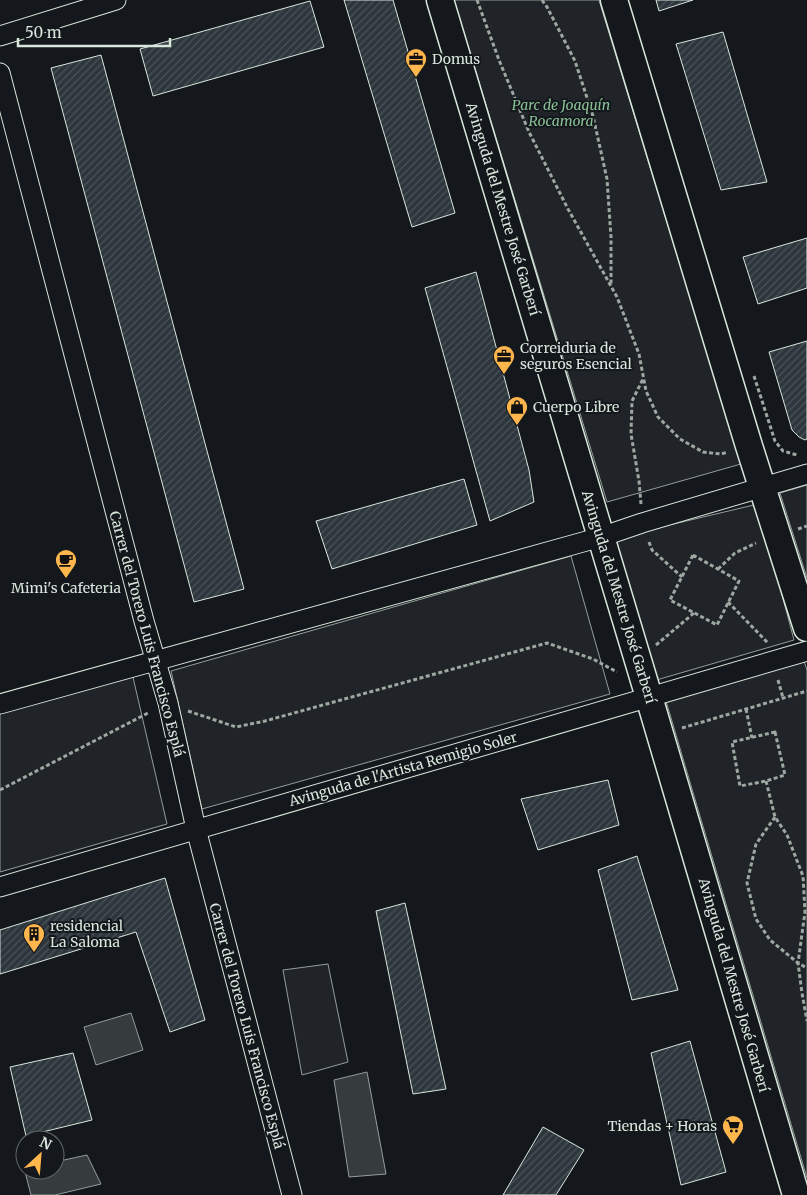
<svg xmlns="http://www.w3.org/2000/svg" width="807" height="1195" font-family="Merriweather,serif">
<defs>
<pattern id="building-hatch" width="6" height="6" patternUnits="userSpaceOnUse" patternTransform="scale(1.25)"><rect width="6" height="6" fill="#2c363c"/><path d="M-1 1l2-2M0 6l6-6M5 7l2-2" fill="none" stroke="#4a5358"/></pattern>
</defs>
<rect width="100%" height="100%" fill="#14181c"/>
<!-- green -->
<g fill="#202428" stroke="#939e99">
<polygon points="454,0 599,0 741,464 607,502"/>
<polygon points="807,485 807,578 780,493"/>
<polygon points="758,504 794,640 653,681 613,542 644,531"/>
<polygon points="571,556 610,694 202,809 171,671"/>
<polygon points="804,661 807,670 807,1178 666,701"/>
<polygon points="132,673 167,824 0,872 0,712"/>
<polygon points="328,964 348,1062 302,1075 283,970"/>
</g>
<!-- water -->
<g fill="#363b3e" stroke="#939e99">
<polygon points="131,1013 143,1050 96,1065 84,1027"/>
<polygon points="367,1072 386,1174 349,1177 334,1080"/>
<polygon points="87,1155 101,1184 55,1195 31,1195 24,1168 25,1168 25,1170 55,1170 55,1162"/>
</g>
<!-- building -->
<g fill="url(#building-hatch)" stroke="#d8e6dc">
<polygon points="344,0 393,0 455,213 412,227"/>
<polygon points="656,0 693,0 659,11"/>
<polygon points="310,1 324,47 153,96 140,49"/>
<polygon points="723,32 767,182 721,190 676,44"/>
<polygon points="101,55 244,589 194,602 51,68"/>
<polygon points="807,238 807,288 758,304 743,257"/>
<polygon points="476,272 529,470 534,502 490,521 425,288"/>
<polygon points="807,341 807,439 805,440 799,437 792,430 769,352"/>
<polygon points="464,479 477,525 332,569 316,521"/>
<polygon points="608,780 619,825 538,850 521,799"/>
<polygon points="637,856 678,990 632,1000 598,870"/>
<polygon points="165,878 205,1020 170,1032 136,932 0,974 0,930"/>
<polygon points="405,903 446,1089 413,1094 376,911"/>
<polygon points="690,1041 726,1172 681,1185 651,1053"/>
<polygon points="73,1053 92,1120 26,1136 10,1067"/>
<polygon points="543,1127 584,1150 556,1195 503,1195"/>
</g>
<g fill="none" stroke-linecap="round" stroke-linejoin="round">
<!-- street casing -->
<g stroke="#d8e6dc" stroke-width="21">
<g id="street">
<polyline points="0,36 116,0"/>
<polyline points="0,73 144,621 168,703 196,829 292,1195"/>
<polyline points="0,704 601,537 642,523 807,474"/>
<polyline points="0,887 807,651"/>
</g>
</g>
<!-- secondary casing -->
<g stroke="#d8e6dc" stroke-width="29">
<g id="secondary">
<polyline points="440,0 649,697 796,1195"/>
<polyline points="614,0 749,446 807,628"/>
</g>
</g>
<!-- path -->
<g stroke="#9da8a2" stroke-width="3" stroke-dasharray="4 2.5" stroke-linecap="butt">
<polyline points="477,0 499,60 529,132 568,209 617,297 639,354 646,391 658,417 680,439 703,452 721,454 728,452"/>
<polyline points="542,0 547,7 575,61 593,116 607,179 611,237 611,286"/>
<polyline points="754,376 775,441 783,451 797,455"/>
<polyline points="641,504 639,481 631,434 632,401 643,379"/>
<polyline points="798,529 807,526"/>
<polyline points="649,542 652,550 682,577"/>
<polygon points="693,555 739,581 717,625 670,600"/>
<polyline points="718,569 735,553 756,543"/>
<polyline points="728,602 768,643"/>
<polyline points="656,645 694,613"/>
<polyline points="778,680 783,698"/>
<polyline points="746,709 752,738"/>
<polyline points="188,711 236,727 265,721 547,643 593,659 617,672"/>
<polyline points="682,728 807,691"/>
<polygon points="775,732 785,775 766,781 740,786 732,742"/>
<polyline points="766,781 775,817 787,835 803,876 805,912 798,963 802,993 807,1021"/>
<polyline points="0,790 150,712"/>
<polyline points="775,817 756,844 747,883 756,919 770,940 798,963 807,968"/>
</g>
<!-- street -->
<use href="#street" stroke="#14181c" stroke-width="19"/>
<!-- secondary -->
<use href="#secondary" stroke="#14181c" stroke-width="26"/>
</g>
<!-- icons -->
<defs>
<g id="office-pin" transform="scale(1.125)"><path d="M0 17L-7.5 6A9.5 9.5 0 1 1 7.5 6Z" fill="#ffb74d" stroke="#14181c"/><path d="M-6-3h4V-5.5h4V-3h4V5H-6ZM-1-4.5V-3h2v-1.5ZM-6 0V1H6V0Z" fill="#111"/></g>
<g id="shop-pin" transform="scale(1.125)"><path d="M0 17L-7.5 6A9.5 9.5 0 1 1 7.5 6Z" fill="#ffb74d" stroke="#14181c"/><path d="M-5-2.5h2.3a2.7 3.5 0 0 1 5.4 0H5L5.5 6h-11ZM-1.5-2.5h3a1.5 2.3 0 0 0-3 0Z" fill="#111"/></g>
<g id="cafe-pin" transform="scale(1.125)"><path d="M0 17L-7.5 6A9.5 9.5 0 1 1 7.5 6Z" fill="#ffb74d" stroke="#14181c"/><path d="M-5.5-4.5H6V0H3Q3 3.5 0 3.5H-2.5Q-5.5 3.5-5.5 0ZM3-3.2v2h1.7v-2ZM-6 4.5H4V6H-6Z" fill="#111"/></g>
<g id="building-pin" transform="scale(1.125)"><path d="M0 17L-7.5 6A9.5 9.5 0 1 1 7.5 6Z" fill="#ffb74d" stroke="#14181c"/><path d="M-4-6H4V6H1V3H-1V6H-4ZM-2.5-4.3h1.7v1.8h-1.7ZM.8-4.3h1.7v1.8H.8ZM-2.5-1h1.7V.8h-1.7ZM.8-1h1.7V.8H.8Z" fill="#111"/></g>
<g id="supermarket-pin" transform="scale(1.125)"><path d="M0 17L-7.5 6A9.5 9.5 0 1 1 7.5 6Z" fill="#ffb74d" stroke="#14181c"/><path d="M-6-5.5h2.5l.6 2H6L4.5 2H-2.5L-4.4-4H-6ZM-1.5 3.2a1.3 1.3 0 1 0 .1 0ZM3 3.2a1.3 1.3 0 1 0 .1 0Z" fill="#111"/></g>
</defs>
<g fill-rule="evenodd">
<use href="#office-pin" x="416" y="59"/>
<use href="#office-pin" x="504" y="356"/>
<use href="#shop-pin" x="517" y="407"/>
<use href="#cafe-pin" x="66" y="560"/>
<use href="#building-pin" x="34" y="934"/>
<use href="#supermarket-pin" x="733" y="1126"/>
</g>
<g text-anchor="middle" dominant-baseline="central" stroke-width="4" stroke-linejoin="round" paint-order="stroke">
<!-- poi labels -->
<g font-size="14" fill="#d8e6dc" stroke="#14181c" text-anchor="start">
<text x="432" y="59">Domus</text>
<text x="520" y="348">Correiduria de<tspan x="520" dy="16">seguros Esencial</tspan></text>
<text x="533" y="407">Cuerpo Libre</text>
<text x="66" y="588" text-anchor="middle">Mimi's Cafeteria</text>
<text x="50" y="926">residencial<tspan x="50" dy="16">La Saloma</tspan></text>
<text x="717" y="1126" text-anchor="end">Tiendas + Horas</text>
</g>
<!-- park labels -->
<g font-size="14" font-style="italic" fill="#8ac095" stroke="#14181c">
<text x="561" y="105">Parc de Joaquín<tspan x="561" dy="16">Rocamora</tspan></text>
</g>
<!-- street labels -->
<g font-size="14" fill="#d8e6dc" stroke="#14181c">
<text transform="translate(503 209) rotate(73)">Avinguda del Mestre José Garberí</text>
<text transform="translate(619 597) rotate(73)">Avinguda del Mestre José Garberí</text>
<text transform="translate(147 634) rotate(75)">Carrer del Torero Luis Francisco Esplá</text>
<text transform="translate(403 769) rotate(-16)">Avinguda de l'Artista Remigio Soler</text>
<text transform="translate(734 985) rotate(74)">Avinguda del Mestre José Garberí</text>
<text transform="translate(247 1026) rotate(75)">Carrer del Torero Luis Francisco Esplá</text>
</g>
</g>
<!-- north arrow -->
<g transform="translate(40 1155) rotate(26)"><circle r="24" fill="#14181c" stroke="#626a69"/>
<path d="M0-4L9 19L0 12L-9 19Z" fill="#ffb74d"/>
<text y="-8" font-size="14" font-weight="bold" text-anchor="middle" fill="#d8e6dc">N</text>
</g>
<!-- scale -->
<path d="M18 38v8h152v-8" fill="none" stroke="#d8e6dc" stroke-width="2.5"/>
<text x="25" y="38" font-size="15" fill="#d8e6dc" stroke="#14181c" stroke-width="4" paint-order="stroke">50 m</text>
</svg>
